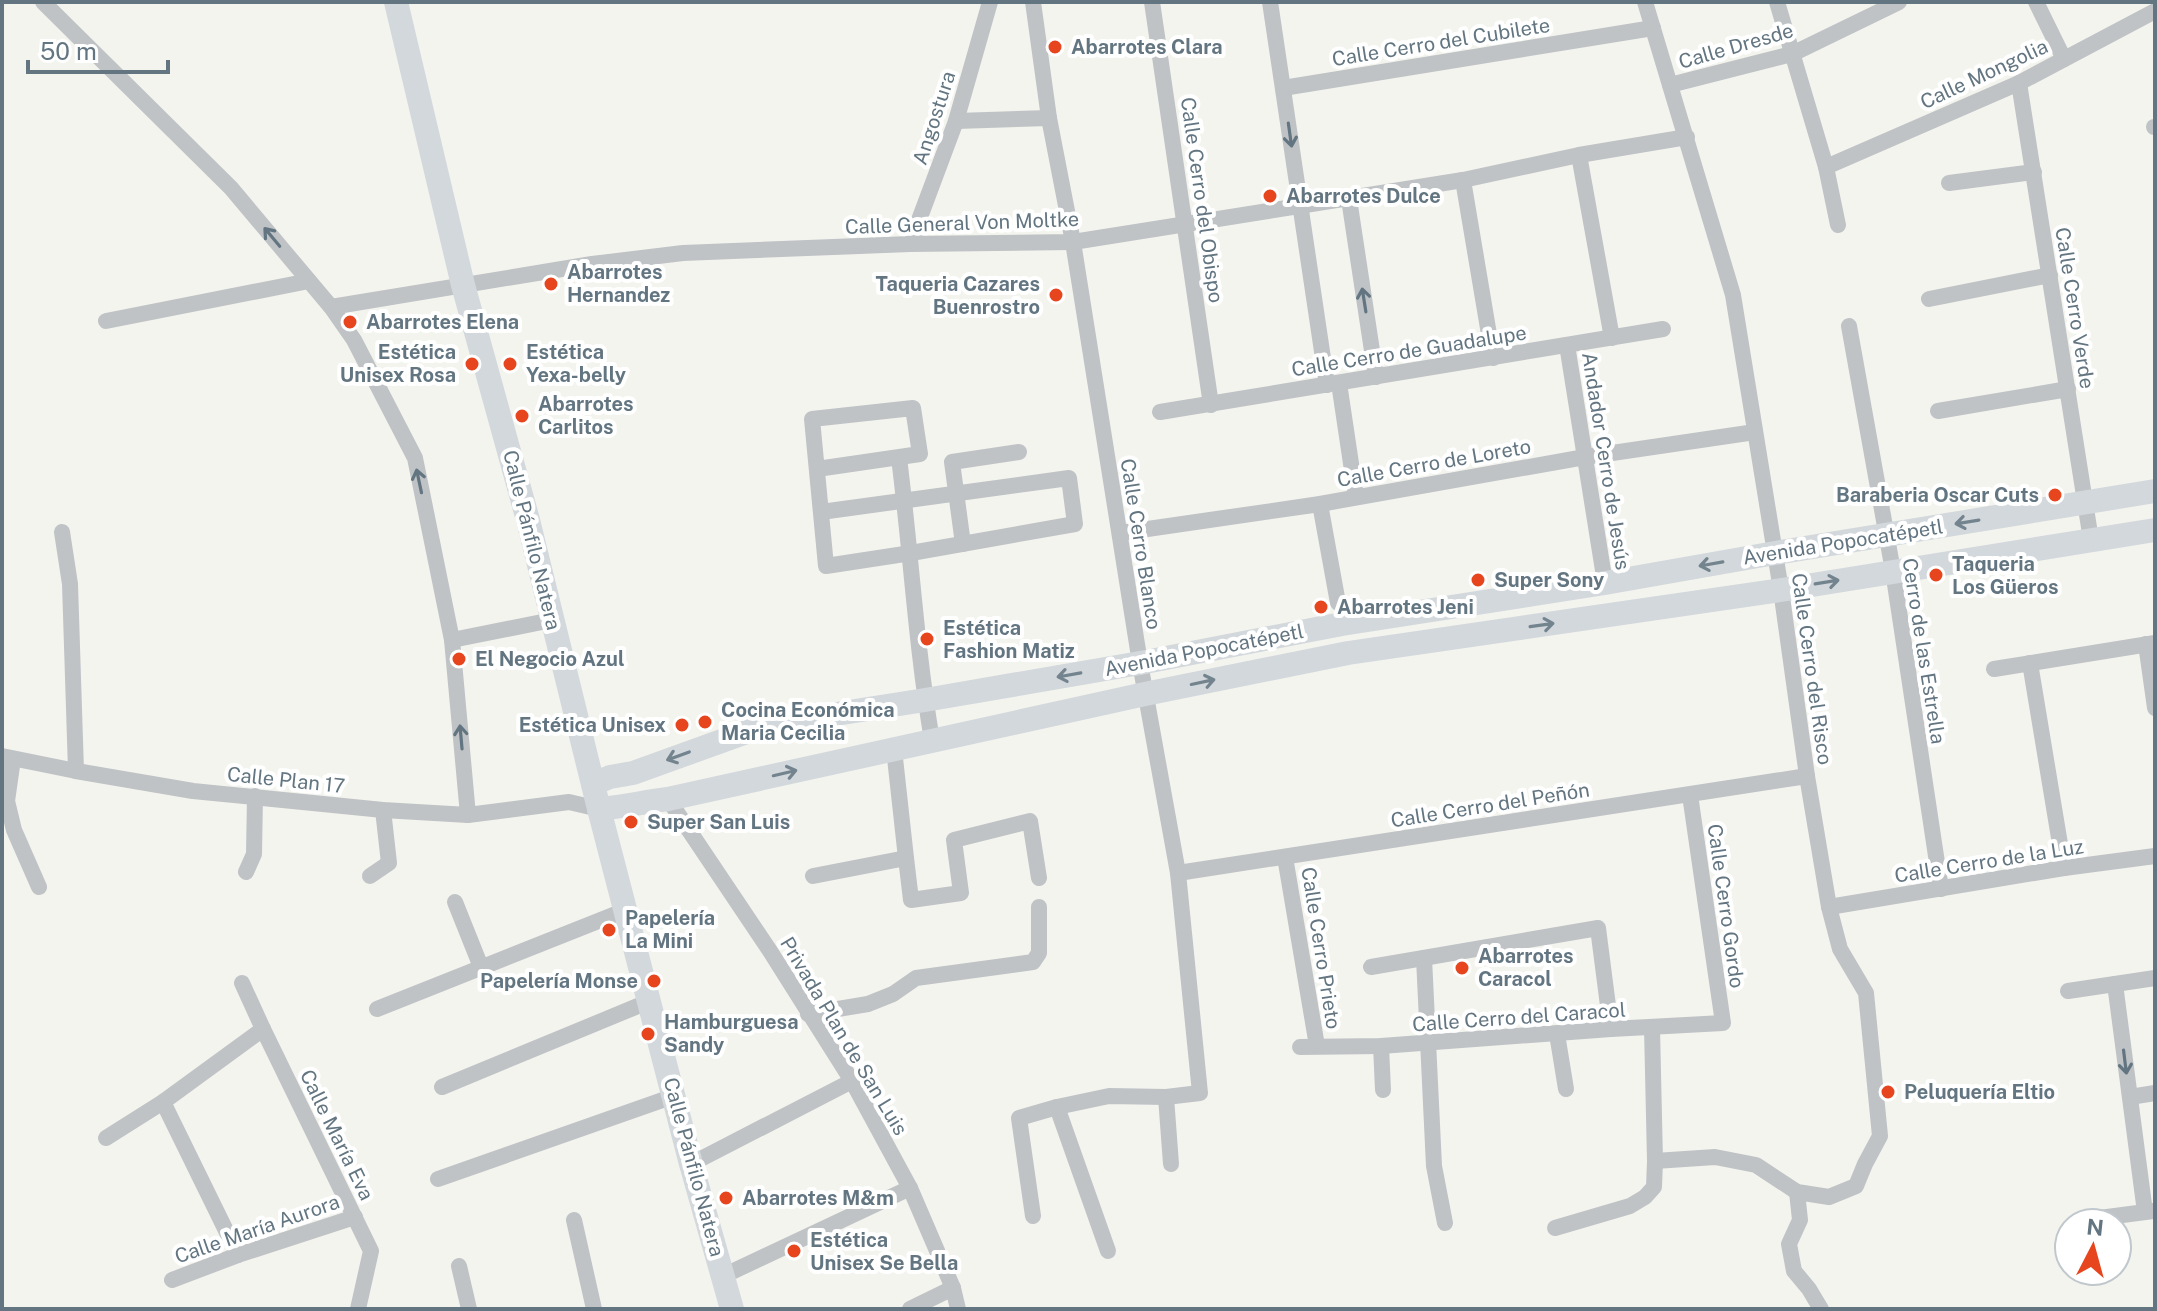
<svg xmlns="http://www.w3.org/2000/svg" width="2157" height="1311" font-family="'Public Sans',sans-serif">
<rect width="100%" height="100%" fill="#f4f4ef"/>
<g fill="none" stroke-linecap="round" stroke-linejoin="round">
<!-- street -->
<g stroke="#bfc3c6" stroke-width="16">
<polyline points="43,2 231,188 331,307 354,340 415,458 452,640 468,815"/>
<polyline points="1152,2 1211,405"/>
<polyline points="1270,2 1327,385"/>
<polyline points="1645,2 1733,295 1781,590 1807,776 1829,907 1840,949 1866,993 1880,1136 1865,1164 1856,1186 1829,1197 1797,1192 1756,1165 1715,1157 1655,1161"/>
<polyline points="1777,2 1826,167 1838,225"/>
<polyline points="2036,2 2064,59"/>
<polyline points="2019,83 2091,540"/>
<polyline points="1670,85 1792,54 1899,2"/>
<polyline points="1283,88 1653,28"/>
<polyline points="956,121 1049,118"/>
<polyline points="2154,127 2155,127"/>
<polyline points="1579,155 1612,338"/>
<polyline points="1826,167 2019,83 2155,11"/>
<polyline points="1463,180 1493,358"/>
<polyline points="1949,183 2034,172"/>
<polyline points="1349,199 1376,377"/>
<polyline points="910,244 956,121 990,2"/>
<polyline points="1929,299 2050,275"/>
<polyline points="331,307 592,264 683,253 910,244 1073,242 1463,180 1579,155 1687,137"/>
<polyline points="106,321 309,281"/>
<polyline points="1849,326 1893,571 1941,889"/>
<polyline points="1567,345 1605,583"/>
<polyline points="1339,383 1356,497"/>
<polyline points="1938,411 2068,389"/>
<polyline points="1160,412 1663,329"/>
<path d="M899 458C911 552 916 647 932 740"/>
<polyline points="817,469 920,454 913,408 812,419 826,566 911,553 1075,524 1069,478 821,512"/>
<polyline points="1320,504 1338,603"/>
<polyline points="62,532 70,584 76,771"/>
<polyline points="1120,533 1320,504 1585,457 1755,432"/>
<polyline points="963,544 952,462 1019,452"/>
<polyline points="452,640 552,620"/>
<polyline points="2146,644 2155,708"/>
<polyline points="2030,663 2064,868"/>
<polyline points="1994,669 2155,643"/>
<polyline points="894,749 906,858"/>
<polyline points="2,756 76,771 193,791 383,810 468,815 569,802 599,809"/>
<polyline points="13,759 7,801 14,830 39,887"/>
<polyline points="668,799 770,951 852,1081 910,1188 953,1288 958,1309"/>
<polyline points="1285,857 1317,1046"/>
<polyline points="246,872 254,854 255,796"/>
<polyline points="1178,873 1807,776"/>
<polyline points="370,876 389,863 383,810"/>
<polyline points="813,876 906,858 911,900 961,893 954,840 1030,821 1039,878"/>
<polyline points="455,902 481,967"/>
<polyline points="1829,907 2064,868 2155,856"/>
<polyline points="1424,958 1434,1166 1445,1223"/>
<polyline points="1371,967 1598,928 1611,1029"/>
<polyline points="242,983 263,1029 371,1251 358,1309"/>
<polyline points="2115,984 2145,1212"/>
<polyline points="2068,991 2155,978"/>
<polyline points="377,1009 626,910"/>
<polyline points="808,1014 868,1004 893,994 916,978 1033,962 1039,953 1039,907"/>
<polyline points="1557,1034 1566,1089"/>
<polyline points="1381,1046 1383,1090"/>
<polyline points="1300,1047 1381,1046 1611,1029 1723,1023 1690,795"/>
<polyline points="442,1087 650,1001"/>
<polyline points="1166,1097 1171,1164"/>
<polyline points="2130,1097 2155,1093"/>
<polyline points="163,1102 238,1255"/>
<polyline points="1057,1107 1108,1251"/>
<polyline points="106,1138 163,1102 263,1029"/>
<polyline points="691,1164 852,1081"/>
<polyline points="438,1179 674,1096"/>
<polyline points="1797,1192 1800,1220 1789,1244 1794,1271 1809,1289 1821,1309"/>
<polyline points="1033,1216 1019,1118 1057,1107 1109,1096 1166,1097 1200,1093 1178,873 1140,663 1073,242 1049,118 1033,2"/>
<polyline points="574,1220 594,1309"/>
<polyline points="2084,1220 2153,1211"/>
<polyline points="1555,1228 1630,1206 1645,1197 1654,1187 1655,1161 1652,1028"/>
<polyline points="459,1266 469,1309"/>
<polyline points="723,1276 910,1188"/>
<polyline points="172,1280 238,1255 355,1217"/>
<polyline points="910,1309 953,1288"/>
</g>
<!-- secondary -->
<g stroke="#d3d8dc" stroke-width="24">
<polyline points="396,2 463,285 528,520 599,809 691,1164 732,1309"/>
<polyline points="593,784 610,777 633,773 766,725 925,700 1140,663 1342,624 1605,583 1775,553 2155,491"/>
<path d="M599 809C622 807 644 802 668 799L1145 694 1348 653 1781 590 2155 530"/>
</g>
</g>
<!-- one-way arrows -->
<defs><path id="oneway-shaft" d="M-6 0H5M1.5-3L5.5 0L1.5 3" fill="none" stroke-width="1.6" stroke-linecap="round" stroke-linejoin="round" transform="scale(2)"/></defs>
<g stroke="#627581">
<use href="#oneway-shaft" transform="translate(1290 135) rotate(82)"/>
<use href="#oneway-shaft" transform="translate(272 237) rotate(-130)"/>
<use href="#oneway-shaft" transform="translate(1364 300) rotate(-99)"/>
<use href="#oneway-shaft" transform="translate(419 481) rotate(-102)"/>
<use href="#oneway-shaft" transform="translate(461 737) rotate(-95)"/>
<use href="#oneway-shaft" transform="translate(2125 1062) rotate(83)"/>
</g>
<g stroke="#73848f">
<use href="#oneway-shaft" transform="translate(1967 522) rotate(171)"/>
<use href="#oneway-shaft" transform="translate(1711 564) rotate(170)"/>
<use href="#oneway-shaft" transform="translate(1827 582) rotate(-9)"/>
<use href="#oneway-shaft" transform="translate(1542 625) rotate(-8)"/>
<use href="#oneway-shaft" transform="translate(1069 675) rotate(170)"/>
<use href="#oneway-shaft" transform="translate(1203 682) rotate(-12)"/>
<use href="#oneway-shaft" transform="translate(678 756) rotate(160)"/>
<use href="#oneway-shaft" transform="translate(785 773) rotate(-13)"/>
</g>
<!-- markers -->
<g fill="#e6451e" stroke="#fff" stroke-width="3">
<circle cx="1055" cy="47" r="8"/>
<circle cx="1270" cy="196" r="8"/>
<circle cx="551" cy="284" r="8"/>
<circle cx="1056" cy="295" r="8"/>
<circle cx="350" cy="322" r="8"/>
<circle cx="472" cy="364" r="8"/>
<circle cx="510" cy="364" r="8"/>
<circle cx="522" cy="416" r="8"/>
<circle cx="2055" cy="495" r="8"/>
<circle cx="1936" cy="575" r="8"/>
<circle cx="1478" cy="580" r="8"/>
<circle cx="1321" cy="607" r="8"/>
<circle cx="927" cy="639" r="8"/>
<circle cx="459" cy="659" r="8"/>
<circle cx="705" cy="722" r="8"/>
<circle cx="682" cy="725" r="8"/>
<circle cx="631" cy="822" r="8"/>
<circle cx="609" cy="930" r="8"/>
<circle cx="1462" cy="968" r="8"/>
<circle cx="654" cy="981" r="8"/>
<circle cx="648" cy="1034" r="8"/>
<circle cx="1888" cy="1092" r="8"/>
<circle cx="726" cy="1198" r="8"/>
<circle cx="794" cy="1251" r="8"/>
</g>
<g text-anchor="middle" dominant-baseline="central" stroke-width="8" stroke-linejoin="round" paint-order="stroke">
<!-- street labels -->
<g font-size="20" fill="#627581" stroke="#fff">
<text transform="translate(1441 42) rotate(-9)">Calle Cerro del Cubilete</text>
<text transform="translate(1736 46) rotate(-16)">Calle Dresde</text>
<text transform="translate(1984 74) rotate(-25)">Calle Mongolia</text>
<text transform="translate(934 118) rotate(-72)">Angostura</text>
<text transform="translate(1202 200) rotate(82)">Calle Cerro del Obispo</text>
<text transform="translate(962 223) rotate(-2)">Calle General Von Moltke</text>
<text transform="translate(2075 308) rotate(81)">Calle Cerro Verde</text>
<text transform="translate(1409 351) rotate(-9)">Calle Cerro de Guadalupe</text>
<text transform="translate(1606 461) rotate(81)">Andador Cerro de Jesús</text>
<text transform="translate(1434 463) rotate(-10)">Calle Cerro de Loreto</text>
<text transform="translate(532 540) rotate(76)">Calle Pánfilo Natera</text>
<text transform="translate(1843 542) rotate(-9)">Avenida Popocatépetl</text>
<text transform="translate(1141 544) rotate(81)">Calle Cerro Blanco</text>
<text transform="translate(1204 650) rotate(-11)">Avenida Popocatépetl</text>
<text transform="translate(1924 651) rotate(81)">Cerro de las Estrella</text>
<text transform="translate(1812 669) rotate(82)">Calle Cerro del Risco</text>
<text transform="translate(286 780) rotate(6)">Calle Plan 17</text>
<text transform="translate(1490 805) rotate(-9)">Calle Cerro del Peñón</text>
<text transform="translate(1989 861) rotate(-9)">Calle Cerro de la Luz</text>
<text transform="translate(1726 906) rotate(82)">Calle Cerro Gordo</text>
<text transform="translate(1321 948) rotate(81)">Calle Cerro Prieto</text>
<text transform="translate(1519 1017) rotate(-4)">Calle Cerro del Caracol</text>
<text transform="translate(844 1036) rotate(59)">Privada Plan de San Luis</text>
<text transform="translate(337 1135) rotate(64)">Calle María Eva</text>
<text transform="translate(694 1167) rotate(75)">Calle Pánfilo Natera</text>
<text transform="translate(257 1229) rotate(-19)">Calle María Aurora</text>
</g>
<!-- poi labels -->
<g font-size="20" font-weight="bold" fill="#627581" stroke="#fff" text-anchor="start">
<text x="1071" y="47">Abarrotes Clara</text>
<text x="1286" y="196">Abarrotes Dulce</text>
<text x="567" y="272">Abarrotes<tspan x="567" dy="23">Hernandez</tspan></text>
<text x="1040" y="284" text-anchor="end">Taqueria Cazares<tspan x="1040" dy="23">Buenrostro</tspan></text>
<text x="366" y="322">Abarrotes Elena</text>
<text x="456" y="352" text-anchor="end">Estética<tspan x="456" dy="23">Unisex Rosa</tspan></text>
<text x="526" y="352">Estética<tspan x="526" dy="23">Yexa-belly</tspan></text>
<text x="538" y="404">Abarrotes<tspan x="538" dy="23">Carlitos</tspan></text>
<text x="2039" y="495" text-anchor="end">Baraberia Oscar Cuts</text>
<text x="1952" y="564">Taqueria<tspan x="1952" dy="23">Los Güeros</tspan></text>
<text x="1494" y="580">Super Sony</text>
<text x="1337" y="607">Abarrotes Jeni</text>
<text x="943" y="628">Estética<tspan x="943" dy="23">Fashion Matiz</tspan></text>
<text x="475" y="659">El Negocio Azul</text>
<text x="721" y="710">Cocina Económica<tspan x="721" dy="23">Maria Cecilia</tspan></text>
<text x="666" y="725" text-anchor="end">Estética Unisex</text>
<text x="647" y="822">Super San Luis</text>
<text x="625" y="918">Papelería<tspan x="625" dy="23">La Mini</tspan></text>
<text x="1478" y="956">Abarrotes<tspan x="1478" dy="23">Caracol</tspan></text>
<text x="638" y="981" text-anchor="end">Papelería Monse</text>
<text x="664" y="1022">Hamburguesa<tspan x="664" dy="23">Sandy</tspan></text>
<text x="1904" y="1092">Peluquería Eltio</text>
<text x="742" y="1198">Abarrotes M&amp;m</text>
<text x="810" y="1240">Estética<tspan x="810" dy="23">Unisex Se Bella</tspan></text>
</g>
</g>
<!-- border -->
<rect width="2157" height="1311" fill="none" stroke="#627581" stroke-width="8"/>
<!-- north arrow -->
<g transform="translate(2093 1247) rotate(6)"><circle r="38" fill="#ffffff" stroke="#c0c8cd" stroke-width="2"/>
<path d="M0-6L14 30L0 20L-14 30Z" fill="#e6451e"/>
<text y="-12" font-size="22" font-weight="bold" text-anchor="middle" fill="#627581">N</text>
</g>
<!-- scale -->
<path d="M28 60v12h140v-12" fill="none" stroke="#627581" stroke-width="4"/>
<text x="40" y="60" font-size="24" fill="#627581" stroke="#ffffff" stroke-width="6" paint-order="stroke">50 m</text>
</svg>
